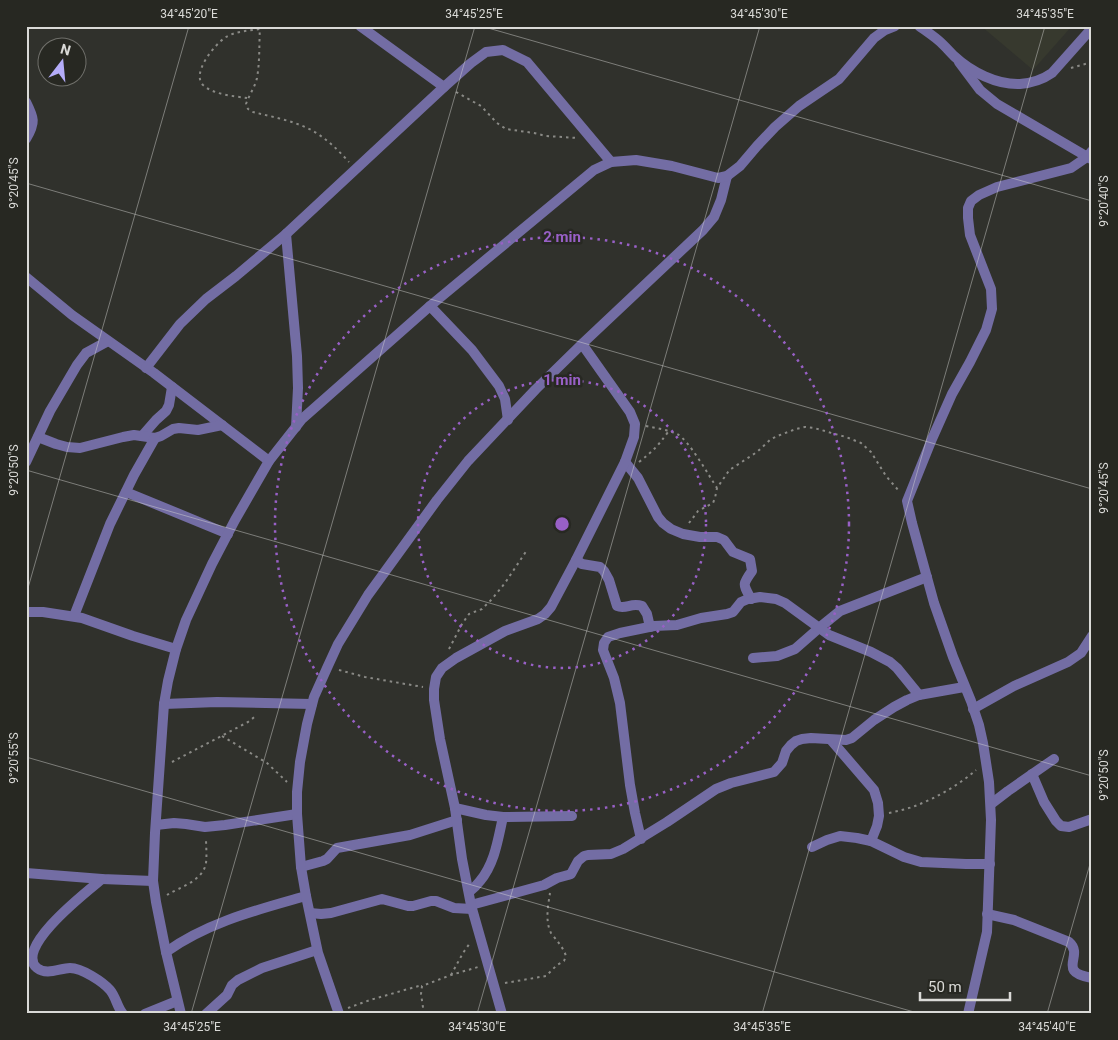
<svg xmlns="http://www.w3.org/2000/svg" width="1118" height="1040" font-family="Roboto,sans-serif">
<rect width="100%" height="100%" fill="#30312c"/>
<!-- built -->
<polygon fill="#37392e" points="981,26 1072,26 1033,70"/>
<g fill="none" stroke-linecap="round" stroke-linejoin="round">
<!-- path -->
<g stroke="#8a8a86" stroke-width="2" stroke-dasharray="2.5 4" stroke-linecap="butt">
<path d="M260 26C259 43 260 61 257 78 255 87 249 95 246 104L248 109 253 112C273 117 295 121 313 131 327 139 338 150 349 162"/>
<polyline points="1071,68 1092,62"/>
<polyline points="456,92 481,106 497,123 506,129 534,133 546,136 577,138"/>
<path d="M247 98C234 96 214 95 203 85 191 73 215 44 226 37 236 31 248 31 260 29"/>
<path d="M646 426C656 428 668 430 677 434 689 440 709 476 717 488"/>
<path d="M639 462C652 452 658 446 668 432"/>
<polyline points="689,523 698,511 713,503 715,498 717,488 728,472 731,469 757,452 771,439 780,435 796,429 805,427 814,428 846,437 861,443 871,452 886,476 899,491"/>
<polyline points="449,649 462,624 469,614 482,609 492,599 505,583 527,550"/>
<polyline points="339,670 365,677 423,687"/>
<polyline points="222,736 267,763 287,782"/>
<polyline points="172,762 248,722 257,715"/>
<path d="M889 813C898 811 907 809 915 806 936 798 959 785 976 770"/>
<path d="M167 895C180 887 203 881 206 863 207 855 206 846 206 838"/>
<polyline points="451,975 463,953 470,943"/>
<path d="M505 983 546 976 557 965 564 961 566 956C563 947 557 941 551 933 545 921 548 906 550 893"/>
<polyline points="348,1008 370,1000 422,985"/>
<polyline points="424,1014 421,994 422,986 451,975 478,967"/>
</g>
<!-- minor -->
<g stroke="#736da4" stroke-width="10">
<polyline points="360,26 444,87"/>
<polyline points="959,62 980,90 997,104 1091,159"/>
<path d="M26 102C34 118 36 122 26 139"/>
<polyline points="286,234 297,356 298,388 296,427"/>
<polyline points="26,277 72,315 154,373 269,461"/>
<polyline points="430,306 472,350 499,386 505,399 508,420"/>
<polyline points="146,368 180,324 206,299 236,276 286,234 444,87 471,63 486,52 503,50 527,62 611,162"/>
<polyline points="142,436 156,420 166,411 169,405 172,387"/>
<polyline points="38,437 56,444 67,447 80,448 123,437 134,435 155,438 161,436 173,429 179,428 198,430 222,425"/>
<polyline points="26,462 50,411 77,365 86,353 108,341"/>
<path d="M625 462 638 478 658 517 663 523 671 529 683 534 700 537H717L724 540 733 552 750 559 752 571C742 585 743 584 751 599"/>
<polyline points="126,492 228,534"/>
<path d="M576 560 582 564 600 567 604 571 609 580 617 606C626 610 631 602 642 606L647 614 650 627"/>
<polyline points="26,612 43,612 82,618 133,636 176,649"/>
<polyline points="74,616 110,524 134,475 155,438"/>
<polyline points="753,658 777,656 795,649 819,628 840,611 927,577"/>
<polyline points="164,704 217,702 312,704"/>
<polyline points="973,709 1014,686 1068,662 1081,653 1092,636"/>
<polyline points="831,740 874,790 878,803 879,816 877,826 871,841"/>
<polyline points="1032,774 1044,802 1056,821 1061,826 1069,827 1092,819"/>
<polyline points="991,804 1008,791 1054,759"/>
<polyline points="455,808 486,815 503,817 572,816"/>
<polyline points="156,825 174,823 186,824 205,827 225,825 297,814"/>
<polyline points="641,839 635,813 630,785 620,703 614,678 603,650 604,643 608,637 620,633 654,626 677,625 701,618 727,614 733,612 741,602 748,599 760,597 776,599 785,603 829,635 871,652 890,662 897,668 919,695"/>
<polyline points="812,847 827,840 840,836 857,838 871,841 904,857 921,862 966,864 990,864"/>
<polyline points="301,867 323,861 327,859 337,848 410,835 457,820"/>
<polyline points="26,873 102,879 153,881"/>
<path d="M102 879C89 890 13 948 37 968 47 976 60 968 70 968 82 968 103 982 110 990 116 997 117 1007 123 1014"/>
<path d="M469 892C473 889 477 885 480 881 495 863 498 839 503 817"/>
<polyline points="471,905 544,885 557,878 568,875 571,874 578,861 584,856 588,855 611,854 623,849 667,822 716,789 731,783 774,772 782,763 786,751 791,745 796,741 802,739 811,738 846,740 852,738 874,720 894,707 907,700 919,695 964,687"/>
<polyline points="310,913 321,914 331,913 382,899 408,906 413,906 431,901 436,901 454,908 472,909"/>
<path d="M987 914 1014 920 1069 942C1085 956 1055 972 1092 978"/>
<path d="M166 952C208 922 257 910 306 896"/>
<polyline points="145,1014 177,1001"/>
<polyline points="206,1014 227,995 232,985 238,980 262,968 317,950"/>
<polyline points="339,1014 318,953 306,896 301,867 297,814 297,792 300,762 307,724 314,697 327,668 338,644 368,595 437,500 468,461 536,389 582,344 703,230 714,217 721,200 727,176"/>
<polyline points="502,1014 471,905 462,859 455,808 440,739 434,700 434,689 436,677 442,668 456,658 505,631 538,619 545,614 551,607 576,560 625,462 634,437 635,424 630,412 582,344"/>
<polyline points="968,1014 987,932 991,820 989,782 983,743 979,725 971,701 953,657 934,603 912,523 907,501 932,439 952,394 970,362 986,330 992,309 991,289 970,235 968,218 968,208 971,201 979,195 997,187 1071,168 1087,157 1092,151"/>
</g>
<!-- tertiary -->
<g stroke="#736da4" stroke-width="10">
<path d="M919 26C926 31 932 35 938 40 944 45 949 51 954 56 971 72 997 85 1020 84 1032 83 1042 80 1052 73L1092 28"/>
<polyline points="181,1014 166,952 156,902 153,881 155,833 164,704 168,681 176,649 186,620 212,564 235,520 269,461 302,419 430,306 594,170 611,162 636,160 672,166 718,178 727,176 740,166 757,146 775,127 799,106 839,79 874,38 885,30 895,26"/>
</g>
</g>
<!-- ticks -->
<path fill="none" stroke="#dadad7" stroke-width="1" stroke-opacity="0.45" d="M481 26 1092 201M26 183 1092 489M26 470 1092 776M26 595 189 26M26 757 921 1014M191 1014 475 26M477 1014 760 26M762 1014 1045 26M1047 1014 1092 857"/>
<!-- distance rings -->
<g fill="none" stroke="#9860c6" stroke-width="2.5" stroke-dasharray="2.5 5">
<circle cx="562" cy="524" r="144"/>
<circle cx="562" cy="524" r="287"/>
</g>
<circle cx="562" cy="524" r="8" fill="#9860c6" stroke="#272822" stroke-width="2.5"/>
<g font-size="15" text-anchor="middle" font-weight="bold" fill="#9860c6" stroke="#272822" stroke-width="5" stroke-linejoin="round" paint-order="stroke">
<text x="562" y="242">2 min</text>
<text x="562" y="385">1 min</text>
</g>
<!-- border -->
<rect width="1118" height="1040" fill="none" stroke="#272822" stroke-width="55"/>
<!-- north arrow -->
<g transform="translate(62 62) rotate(16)"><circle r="24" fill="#272822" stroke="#6f6f6a"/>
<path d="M0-4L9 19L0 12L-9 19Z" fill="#b4acf9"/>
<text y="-8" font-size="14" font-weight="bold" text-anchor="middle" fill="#dadad7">N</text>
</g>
<!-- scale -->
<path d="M920 992v8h90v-8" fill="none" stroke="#dadad7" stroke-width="2.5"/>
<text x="928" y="992" font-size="15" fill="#dadad7" stroke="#272822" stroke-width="4" paint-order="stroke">50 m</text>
<rect x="28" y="28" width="1062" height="984" fill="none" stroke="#dadad7" stroke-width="2"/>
<g font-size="12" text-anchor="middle" fill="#dadad7">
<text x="189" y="18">34°45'20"E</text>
<text x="474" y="18">34°45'25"E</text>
<text x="759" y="18">34°45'30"E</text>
<text x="1045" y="18">34°45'35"E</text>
<text transform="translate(14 183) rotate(-90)" y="4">9°20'45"S</text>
<text transform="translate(1104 201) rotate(-90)" y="4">9°20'40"S</text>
<text transform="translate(14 470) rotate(-90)" y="4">9°20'50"S</text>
<text transform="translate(1104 488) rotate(-90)" y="4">9°20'45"S</text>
<text transform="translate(14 758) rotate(-90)" y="4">9°20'55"S</text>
<text transform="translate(1104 775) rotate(-90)" y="4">9°20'50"S</text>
<text x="192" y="1031">34°45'25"E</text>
<text x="477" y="1031">34°45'30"E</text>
<text x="762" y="1031">34°45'35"E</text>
<text x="1047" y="1031">34°45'40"E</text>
</g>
</svg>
